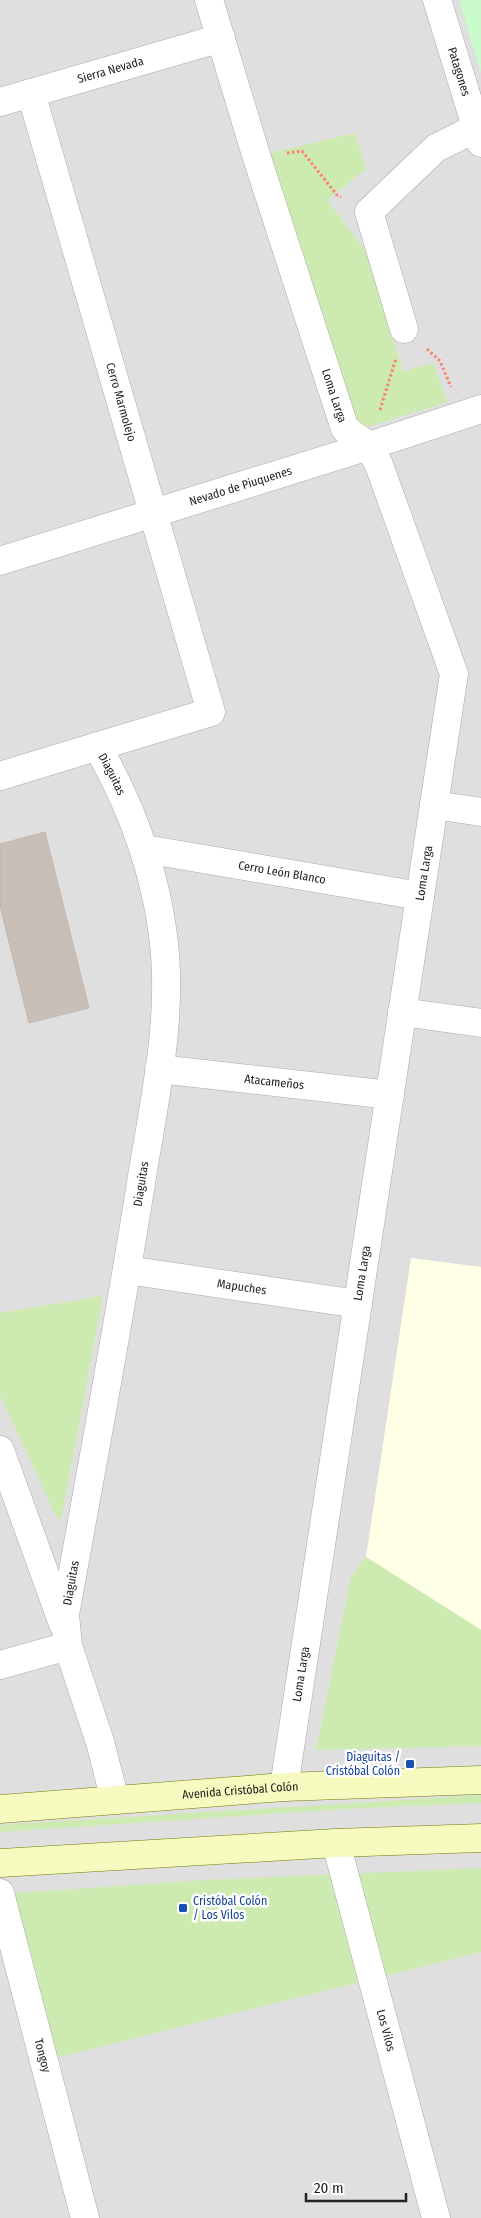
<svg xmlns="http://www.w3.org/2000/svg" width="481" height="2218" font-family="'Fira Sans Condensed',sans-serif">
<rect width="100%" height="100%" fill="#f2efe9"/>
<!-- residential -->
<rect fill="#e0dfdf" x="0" y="0" width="481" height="2218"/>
<!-- education -->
<polygon fill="#ffffe5" points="411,1258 481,1267 481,1630 366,1557"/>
<!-- grass -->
<g fill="#cdebb0">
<polygon points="355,133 366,169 327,200 365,250 403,371 433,363 448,402 356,430 270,153"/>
<polygon points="103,1296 61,1520 56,1516 0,1395 0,1313"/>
<polygon points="366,1557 481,1630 481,1746 316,1750 351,1576"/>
<polygon points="481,1795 481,1803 345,1809 0,1832 0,1825"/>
<polygon points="481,1868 481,1952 52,2059 0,1894 205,1880"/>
</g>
<!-- park -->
<polygon fill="#c8facc" points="459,0 481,0 481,73"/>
<!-- building -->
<polygon fill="#c7bfb8" stroke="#c4b6ab" points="45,832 89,1008 29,1023 0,906 0,844"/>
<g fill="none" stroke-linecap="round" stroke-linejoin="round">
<!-- street casing -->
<g stroke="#a9a9a9" stroke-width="29">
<g id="street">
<path id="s1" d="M209 0 257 158 345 429 369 446 379 465 454 674 284 1787"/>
<path id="s2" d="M437 0 481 143"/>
<path id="s3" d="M0 102 221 38"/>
<polyline points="404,329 369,212 436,148 476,128"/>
<path id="s4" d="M0 561 369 446 481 409"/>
<path id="s5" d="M97 746C131 805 154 867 163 935 174 1018 154 1101 141 1183 118 1328 91 1471 65 1615L68 1646 100 1742 115 1800"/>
<polyline points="0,776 211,712 31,93"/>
<polyline points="434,805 481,812"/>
<path id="s6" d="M145 849 420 896"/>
<polyline points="402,1012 481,1023"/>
<path id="s7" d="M159 1069 390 1095"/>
<path id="s8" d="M127 1270 358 1304"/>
<polyline points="0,1450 63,1624"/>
<polyline points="0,1665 68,1646"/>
<path id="s9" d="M336 1843 436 2218"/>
<path id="s10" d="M0 1893 85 2218"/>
</g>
</g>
<!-- secondary casing -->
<g stroke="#707d05" stroke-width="29">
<g id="secondary">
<path id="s11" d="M0 1809 284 1787 481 1780"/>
<polyline points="0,1863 336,1843 481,1838"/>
</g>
</g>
<!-- path -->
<g stroke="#fa8072" stroke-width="3" stroke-dasharray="2.5 2.5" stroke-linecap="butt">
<polyline points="287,153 302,151 337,195 341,197"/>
<polyline points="427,349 440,361 451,387"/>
<polyline points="380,410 396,358"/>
</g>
<!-- street -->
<use href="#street" stroke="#fff" stroke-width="28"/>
<!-- secondary -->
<use href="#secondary" stroke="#f7fabf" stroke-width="28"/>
</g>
<!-- markers -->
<g fill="#1a4fb4" stroke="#fff" stroke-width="2">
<rect x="405" y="1759" width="10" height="10" rx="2.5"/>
<rect x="178" y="1903" width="10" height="10" rx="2.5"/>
</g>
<g text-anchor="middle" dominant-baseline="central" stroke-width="5" stroke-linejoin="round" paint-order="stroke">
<!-- street labels -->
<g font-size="12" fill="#222" stroke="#fff">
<text stroke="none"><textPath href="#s3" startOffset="115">Sierra Nevada</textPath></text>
<text stroke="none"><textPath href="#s2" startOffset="75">Patagones</textPath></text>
<text stroke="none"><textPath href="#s1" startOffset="415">Loma Larga</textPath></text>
<text transform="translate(121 402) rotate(74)">Cerro Marmolejo</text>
<text stroke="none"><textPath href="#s4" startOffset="252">Nevado de Piuquenes</textPath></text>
<text stroke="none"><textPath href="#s5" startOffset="32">Diaguitas</textPath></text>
<text stroke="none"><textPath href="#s6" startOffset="139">Cerro León Blanco</textPath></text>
<text transform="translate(424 873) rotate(-81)">Loma Larga</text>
<text stroke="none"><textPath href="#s7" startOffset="116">Atacameños</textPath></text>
<text transform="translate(141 1184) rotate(-81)">Diaguitas</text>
<text transform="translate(362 1273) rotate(-81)">Loma Larga</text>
<text stroke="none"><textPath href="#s8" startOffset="116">Mapuches</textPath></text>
<text transform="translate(71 1583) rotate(-80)">Diaguitas</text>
<text transform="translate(301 1674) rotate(-81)">Loma Larga</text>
<text stroke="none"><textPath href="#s11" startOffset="241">Avenida Cristóbal Colón</textPath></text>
<text stroke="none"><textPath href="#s9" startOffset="194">Los Vilos</textPath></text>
<text stroke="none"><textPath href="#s10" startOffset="168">Tongoy</textPath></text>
</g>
<!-- transit labels -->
<g font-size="12" fill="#164399" stroke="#fff" text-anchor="end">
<text x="400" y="1757">Diaguitas /<tspan x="400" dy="14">Cristóbal Colón</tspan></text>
<text x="193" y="1901" text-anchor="start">Cristóbal Colón<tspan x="193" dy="14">/ Los Vilos</tspan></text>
</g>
</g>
<!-- scale -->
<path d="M306 2193v8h100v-8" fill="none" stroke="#222222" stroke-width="2.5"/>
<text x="314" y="2193" font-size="15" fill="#222222" stroke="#ffffff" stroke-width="4" paint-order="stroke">20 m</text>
</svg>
